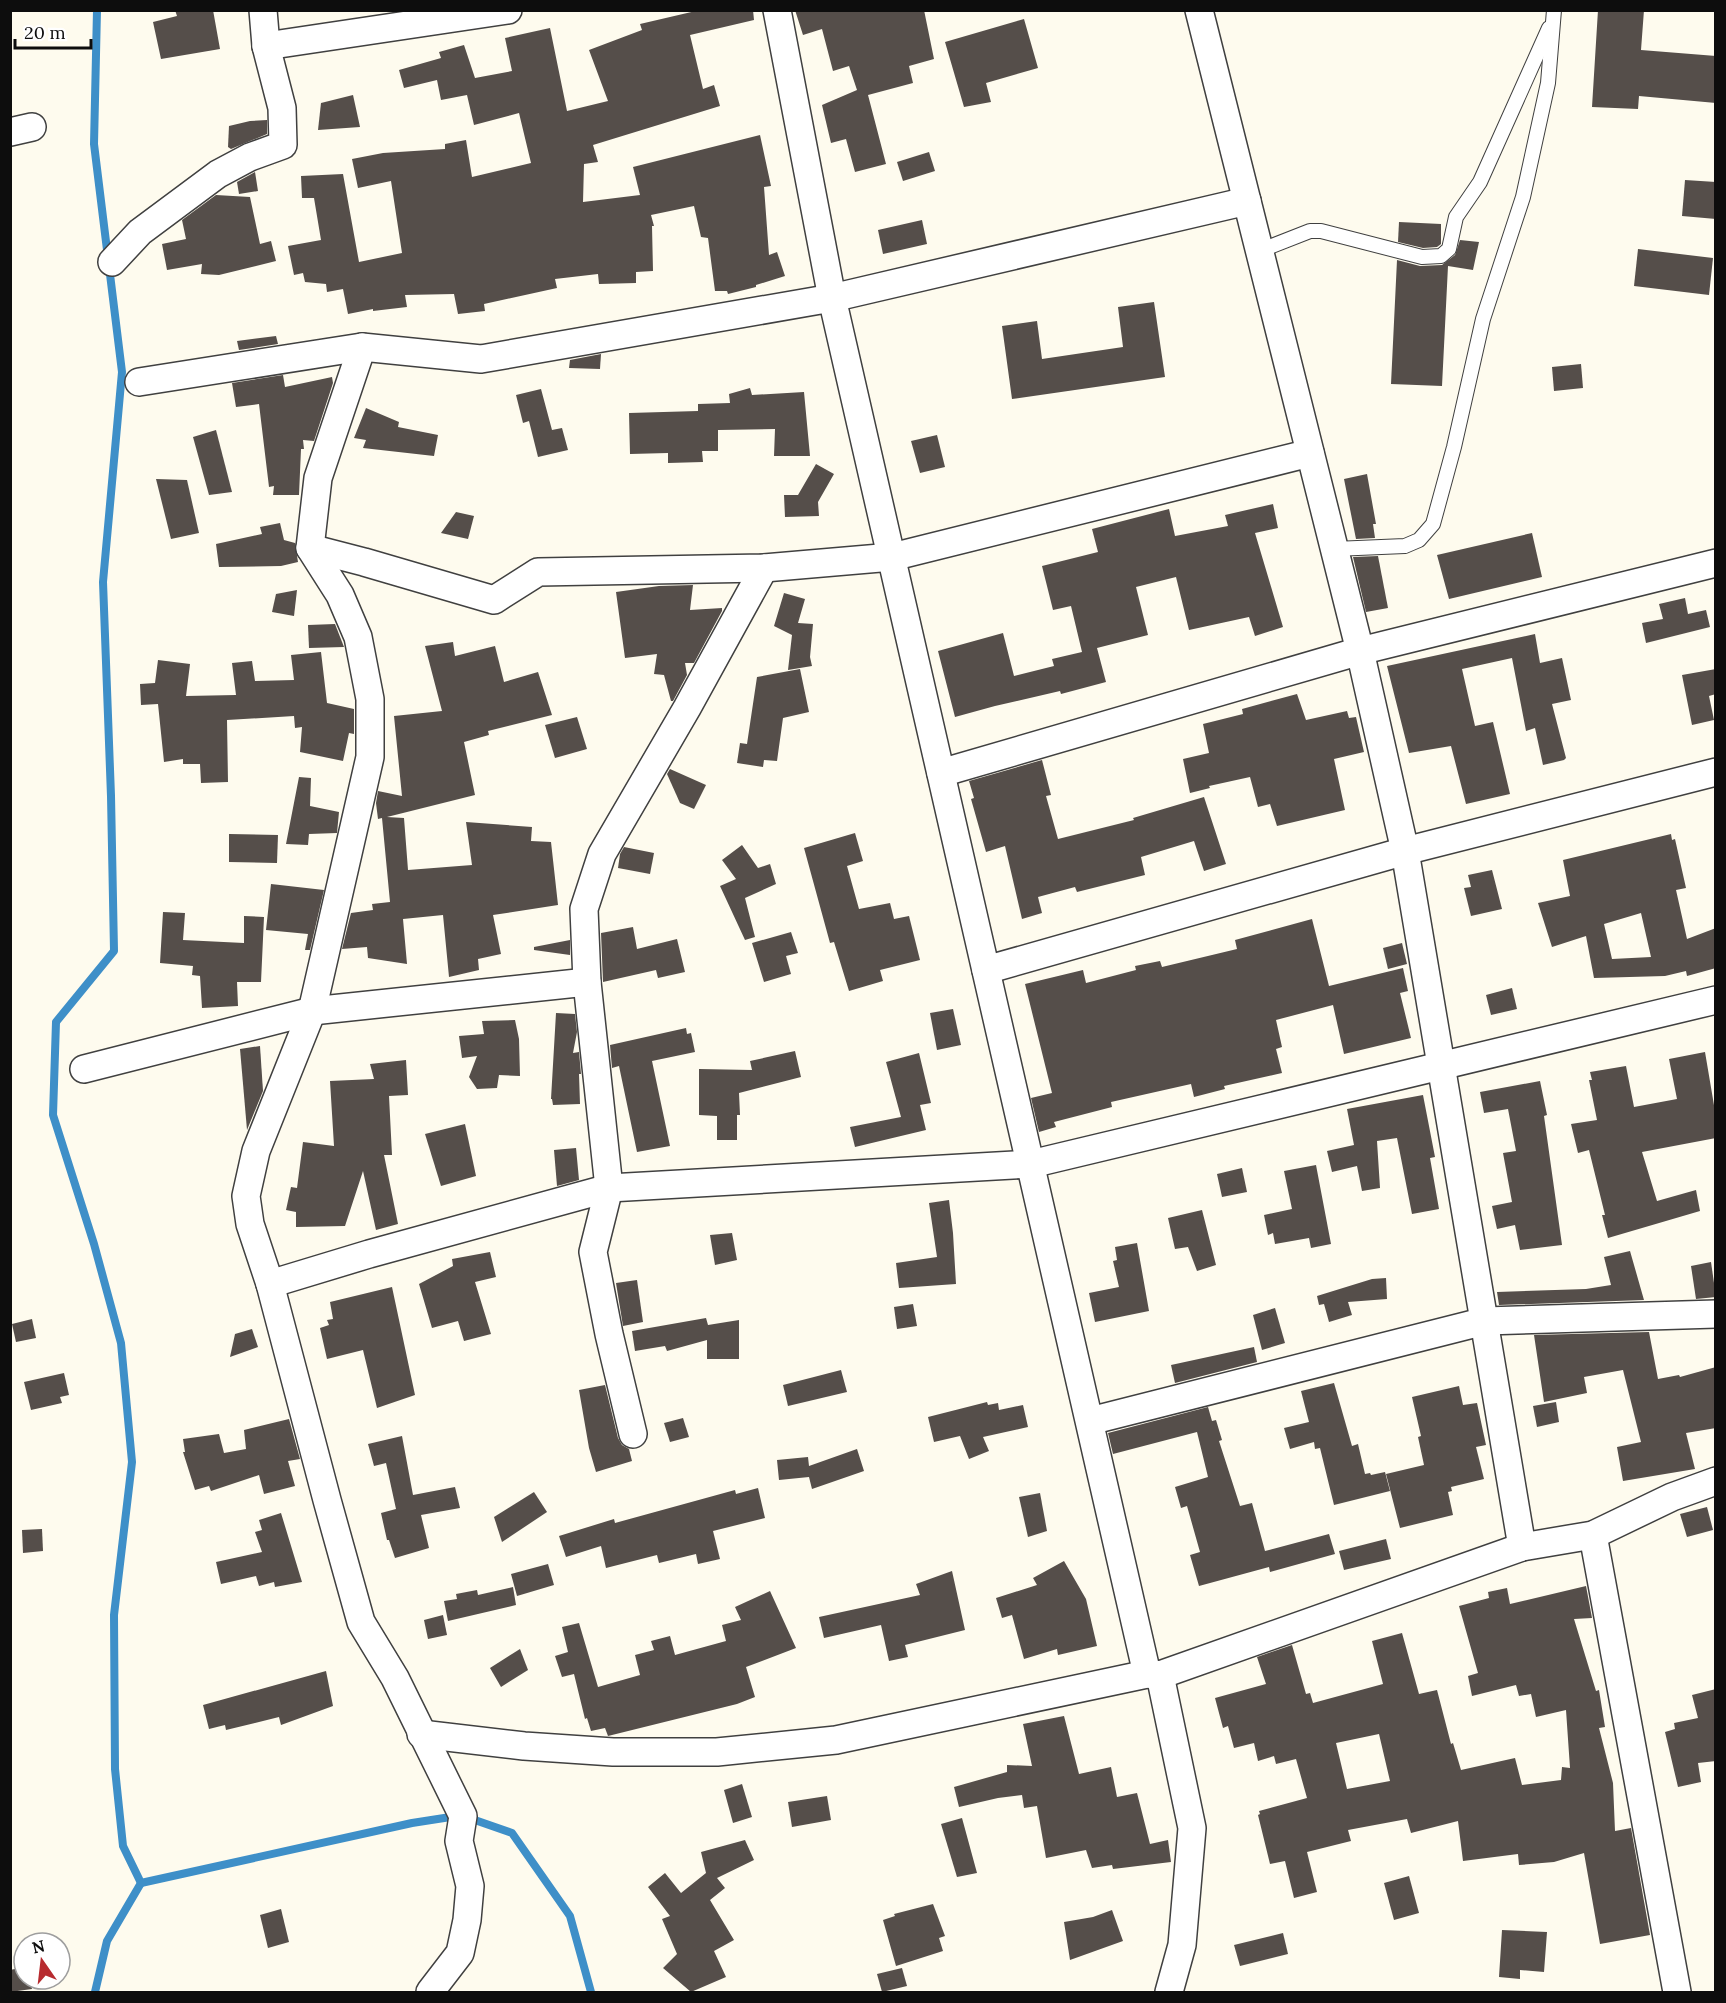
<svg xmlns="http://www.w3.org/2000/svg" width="1726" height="2003" font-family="Lora,serif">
<rect width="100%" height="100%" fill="#fefbee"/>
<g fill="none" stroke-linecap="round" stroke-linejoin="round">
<!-- stream -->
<g stroke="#3e8fc8" stroke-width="8">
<polyline points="97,10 94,144 122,372 103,582 111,796 114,951 56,1022 53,1115 94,1244 121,1343 132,1462 114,1615 115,1769 123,1846 141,1883 412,1823 457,1816"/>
<polyline points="469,1818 512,1833 570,1916 591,1992"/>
<polyline points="95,1992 107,1941 141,1883"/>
</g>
</g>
<!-- building -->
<g fill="#554e4a" fill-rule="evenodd">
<polygon points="175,10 213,10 220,49 161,59 153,22 177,16"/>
<polygon points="700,10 753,10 754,20 690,35 703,89 714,85 720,106 593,145 598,162 584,164 583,202 640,195 633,167 760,135 771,186 764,187 769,255 777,252 785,276 756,285 756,287 728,294 727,291 715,291 708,238 701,237 694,206 651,215 654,226 652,226 653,271 636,272 636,283 599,284 598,274 555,279 557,288 484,304 485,311 458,314 454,294 405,295 407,307 373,311 373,309 348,314 343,289 327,292 326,284 305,282 303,273 294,275 288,246 321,240 314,198 302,198 301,176 343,174 359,262 402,253 391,181 358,188 352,159 383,153 445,149 445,144 466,140 472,177 531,163 519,113 474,125 467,95 441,100 437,80 404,88 399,70 441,58 439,52 464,45 475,78 512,71 505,38 550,28 567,111 608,101 589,50 642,30 640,24"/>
<polygon points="795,10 924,10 934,59 909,66 913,83 868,95 886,164 855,172 846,139 831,143 822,105 857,90 849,66 833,71 822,29 803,35"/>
<polygon points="1598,10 1644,10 1641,50 1716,56 1716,103 1639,96 1638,109 1592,107"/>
<polygon points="1024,19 1038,68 986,83 991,102 964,107 945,42"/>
<polygon points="353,95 360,127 318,130 321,103"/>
<polygon points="267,120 267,134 231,149 228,147 229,126 250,121"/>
<polygon points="929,152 935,171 903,181 897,162"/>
<polygon points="255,172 258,191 239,194 237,182"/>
<polygon points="1685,180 1716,182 1716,219 1682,216"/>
<polygon points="216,195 250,197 260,244 271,241 276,261 219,275 201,274 202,264 167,270 162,244 186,239 182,220"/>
<polygon points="922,220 927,244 883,254 878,230"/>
<polygon points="1399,222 1441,224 1441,244 1437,247 1423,248 1398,242"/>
<polygon points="1460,240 1479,242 1473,270 1448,266 1442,386 1391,384 1397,260 1420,266 1442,265 1455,255"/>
<polygon points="1638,249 1713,258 1709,295 1634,286"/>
<polygon points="1154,302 1165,377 1012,399 1002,326 1037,321 1042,359 1123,347 1118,307"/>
<polygon points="276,336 278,344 239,350 237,341"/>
<polygon points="601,354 600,369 569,368 570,360"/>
<polygon points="1581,364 1583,388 1554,391 1552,367"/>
<polygon points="283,375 285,387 332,377 333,383 314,441 303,440 304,449 301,449 299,495 273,495 274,486 269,487 259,404 236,407 232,383"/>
<polygon points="750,388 752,395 804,392 810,456 774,456 775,429 718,430 718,451 702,451 703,462 668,463 668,453 630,454 629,413 698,411 698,404 730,403 729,394"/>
<polygon points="541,389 552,430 562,428 568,450 538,457 529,421 523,423 516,395"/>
<polygon points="366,408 399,422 398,427 438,435 434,456 363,448 366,440 354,438"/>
<polygon points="216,430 232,492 209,495 193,437"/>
<polygon points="937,435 945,467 920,473 911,441"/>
<polygon points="816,464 834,474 818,502 819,516 785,517 784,495 798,495"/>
<polygon points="1367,474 1376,524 1373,524 1375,538 1356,539 1344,479"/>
<polygon points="156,479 187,480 199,533 171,539"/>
<polygon points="1273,504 1278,528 1255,533 1283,627 1255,636 1249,617 1189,630 1176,577 1136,587 1148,635 1097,648 1106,682 1061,694 1060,691 995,706 955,717 938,651 1003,633 1014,676 1054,666 1052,659 1082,652 1071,606 1053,610 1042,566 1098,552 1092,529 1169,509 1175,536 1228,526 1225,515"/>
<polygon points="456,512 474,516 468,539 441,533"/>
<polygon points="280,523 284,540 295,543 298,562 281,566 219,567 216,544 262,534 260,527"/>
<polygon points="1532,533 1542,577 1449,599 1437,555"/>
<polygon points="1378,556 1388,608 1366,612 1353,557"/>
<polygon points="693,585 690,610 722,608 722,611 694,663 685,663 687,675 673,701 671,701 664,675 654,674 657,654 625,658 616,592 659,586"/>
<polygon points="297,590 294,616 272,612 276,594"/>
<polygon points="784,593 805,599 798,623 813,624 810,657 812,666 788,670 792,635 774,626"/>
<polygon points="1685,598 1688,614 1706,610 1710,627 1646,643 1642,623 1663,619 1659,604"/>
<polygon points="335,624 344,647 309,648 308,625"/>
<polygon points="1535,634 1540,663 1562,658 1571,700 1552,704 1566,758 1564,760 1543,765 1535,728 1526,731 1512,658 1462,669 1475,726 1493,722 1510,794 1466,804 1451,746 1409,753 1387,666"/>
<polygon points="453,642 455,656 495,646 504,682 538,672 552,715 488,731 489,735 464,742 475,795 387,817 404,818 408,870 472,865 466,822 532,827 531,841 551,842 558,905 493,915 501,954 478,959 479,970 449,977 443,915 403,919 407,964 368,958 367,947 342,949 351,913 373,910 372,904 390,902 382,818 378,819 376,803 378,791 402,796 394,716 442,711 425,646"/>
<polygon points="321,652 327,703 354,709 354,734 349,733 343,761 300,752 302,727 295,728 294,716 227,720 228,782 201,783 200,764 183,764 183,759 164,762 158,704 141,705 140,684 155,683 158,660 190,664 186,696 236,695 232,663 252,661 255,681 294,680 291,655"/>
<polygon points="800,669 809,712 783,718 777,761 764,760 763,767 737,763 740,743 747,744 757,677"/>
<polygon points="1716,669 1716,694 1709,696 1714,720 1692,725 1682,675"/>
<polygon points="1297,694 1306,720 1347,711 1349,718 1356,717 1364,752 1334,759 1345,810 1277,826 1270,804 1258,807 1250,777 1209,786 1210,788 1190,793 1183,759 1209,753 1203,724 1243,714 1242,709"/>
<polygon points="577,717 587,749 555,758 545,725"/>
<polygon points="1042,760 1051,795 1046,796 1058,839 1134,820 1133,818 1204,797 1226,864 1204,871 1194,841 1141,857 1145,875 1077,892 1075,887 1038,897 1042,913 1022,919 1005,846 986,852 971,799 974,798 969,781"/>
<polygon points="670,769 706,785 694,809 680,803 667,774"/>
<polygon points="299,777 311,778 310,806 339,812 337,833 309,834 308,845 286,844"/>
<polygon points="855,833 863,861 847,866 859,909 890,903 894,919 909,916 920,960 880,970 883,981 849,991 834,942 830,943 804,848"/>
<polygon points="229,834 278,835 277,863 229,862"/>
<path d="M1671 834 1672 840 1675 839 1686 888 1676 890 1687 939 1716 928V968L1687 976 1686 971 1665 976 1594 978 1586 936 1552 947 1538 903 1570 896 1563 860ZM1641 913 1651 957 1612 959 1604 924Z"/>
<polygon points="742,845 758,868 770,864 776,884 745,898 755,937 745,940 720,886 736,879 722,860"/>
<polygon points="624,847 654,853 650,874 618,868 620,854"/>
<polygon points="1492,870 1502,909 1471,916 1464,888 1471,887 1468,875"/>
<polygon points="271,884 324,890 310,950 305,950 308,934 266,930"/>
<polygon points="163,912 185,913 183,940 244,943 244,916 264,917 261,982 237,982 238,1006 202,1008 200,976 192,975 193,966 160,963"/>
<polygon points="1312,919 1329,986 1403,968 1408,991 1400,993 1411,1038 1344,1054 1333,1005 1276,1020 1282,1047 1276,1049 1282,1073 1224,1086 1225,1089 1194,1097 1191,1084 1111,1102 1112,1107 1054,1122 1056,1127 1039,1132 1031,1098 1052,1093 1025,984 1083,970 1086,983 1136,970 1135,966 1160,961 1162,967 1237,949 1235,940"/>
<polygon points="633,927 637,949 677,939 685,972 658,978 656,970 603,982 601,933"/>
<polygon points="791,932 798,953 786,956 791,974 764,982 752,943"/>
<polygon points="570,940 570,955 534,950 534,947"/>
<polygon points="1402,943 1407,964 1388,969 1383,948"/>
<polygon points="1512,988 1517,1009 1491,1015 1486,995"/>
<polygon points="953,1009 961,1045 937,1050 930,1013"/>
<polygon points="556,1013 575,1014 577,1032 573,1053 579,1052 581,1074 579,1074 580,1104 553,1105 552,1099 551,1099"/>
<polygon points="515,1020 519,1039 520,1076 499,1075 497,1088 477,1089 469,1077 477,1056 462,1058 459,1036 484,1034 482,1021"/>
<polygon points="686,1028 687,1034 691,1033 695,1052 652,1061 670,1146 637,1152 619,1066 612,1068 610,1045"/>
<polygon points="260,1046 263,1091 247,1130 240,1049"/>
<polygon points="795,1051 801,1077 739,1093 740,1115 737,1115 737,1140 717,1140 717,1116 699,1115 699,1069 752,1070 750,1061"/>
<polygon points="1705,1052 1716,1117 1716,1138 1642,1152 1657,1201 1696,1190 1700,1211 1608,1238 1602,1215 1605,1215 1589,1150 1578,1153 1571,1124 1597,1120 1589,1080 1592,1080 1590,1072 1626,1066 1634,1107 1677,1099 1669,1059"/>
<polygon points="919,1053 931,1103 920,1105 926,1130 855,1147 850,1127 901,1117 886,1062"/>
<polygon points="406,1060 408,1095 389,1096 392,1155 384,1155 398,1224 376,1230 363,1171 345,1226 296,1227 296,1212 286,1210 291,1187 297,1188 303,1142 334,1146 330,1081 374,1079 370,1064"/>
<polygon points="1540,1081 1547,1115 1544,1116 1562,1245 1520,1250 1515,1225 1497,1229 1492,1206 1512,1202 1503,1153 1516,1151 1508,1109 1484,1113 1480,1092"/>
<polygon points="1423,1095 1435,1157 1430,1158 1439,1209 1412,1214 1397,1138 1377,1141 1380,1188 1362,1191 1357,1166 1332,1172 1327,1151 1354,1145 1347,1109"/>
<polygon points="465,1124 476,1176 441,1186 425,1134"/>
<polygon points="576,1148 579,1180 557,1186 554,1150"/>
<polygon points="1316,1165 1331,1244 1311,1248 1309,1238 1275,1244 1273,1233 1268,1235 1264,1215 1292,1209 1284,1171"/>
<polygon points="1242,1168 1247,1192 1222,1197 1217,1174"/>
<polygon points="949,1200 953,1233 956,1284 899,1288 896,1263 937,1257 929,1203"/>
<polygon points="1202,1210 1216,1265 1197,1271 1188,1247 1175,1249 1168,1218"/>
<polygon points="732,1233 737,1260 715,1265 710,1235"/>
<polygon points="1137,1243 1149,1311 1095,1322 1089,1293 1119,1287 1113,1261 1117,1260 1115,1247"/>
<polygon points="1630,1251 1644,1300 1499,1305 1497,1292 1586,1289 1611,1285 1604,1257"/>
<polygon points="490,1252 496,1277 475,1282 491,1334 464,1341 458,1321 432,1328 419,1284 453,1266 452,1259"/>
<polygon points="1711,1262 1716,1297 1696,1299 1691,1266"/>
<polygon points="1386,1278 1387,1299 1348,1302 1352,1315 1329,1322 1324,1304 1319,1305 1317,1296 1372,1279"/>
<polygon points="637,1280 643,1322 623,1326 616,1283"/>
<polygon points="392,1287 415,1395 377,1408 363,1350 327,1359 320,1328 329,1325 327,1320 333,1319 330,1302"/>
<polygon points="913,1304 917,1326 897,1329 894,1307"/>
<polygon points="1275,1308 1285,1343 1262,1350 1253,1315"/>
<polygon points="706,1318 708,1325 739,1320 739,1359 707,1359 707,1340 667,1351 665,1346 635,1351 632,1331"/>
<polygon points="32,1319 36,1338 16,1342 12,1324"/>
<polygon points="252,1329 258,1347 230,1357 235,1334"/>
<polygon points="1649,1332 1658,1379 1679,1375 1680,1377 1716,1367 1716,1428 1686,1433 1695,1469 1623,1481 1617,1447 1641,1442 1623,1370 1584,1377 1587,1393 1544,1402 1534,1335"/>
<polygon points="1254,1347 1257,1362 1175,1383 1171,1365"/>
<polygon points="841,1370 847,1392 788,1406 783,1385"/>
<polygon points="64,1373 69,1395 60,1397 62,1403 31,1410 24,1382"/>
<polygon points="1334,1383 1352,1446 1358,1444 1365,1474 1370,1473 1371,1475 1385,1472 1390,1491 1334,1505 1320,1448 1315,1449 1314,1442 1290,1449 1284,1428 1309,1422 1301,1391"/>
<polygon points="605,1385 618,1438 622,1445 629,1449 632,1461 596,1472 589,1448 579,1390"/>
<polygon points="1459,1386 1463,1405 1477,1403 1486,1445 1476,1447 1484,1479 1451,1487 1452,1491 1448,1492 1453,1515 1400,1528 1386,1474 1424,1465 1418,1437 1421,1436 1412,1397"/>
<polygon points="987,1402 988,1405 998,1403 999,1410 1023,1405 1028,1427 983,1437 989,1451 969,1459 960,1436 934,1442 928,1417"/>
<polygon points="1556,1402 1559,1422 1537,1427 1533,1406"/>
<polygon points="1208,1407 1212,1421 1216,1420 1222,1440 1219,1441 1240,1506 1252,1503 1265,1551 1329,1534 1335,1554 1270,1572 1269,1567 1199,1586 1190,1555 1200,1552 1187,1506 1181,1508 1175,1487 1208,1477 1197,1432 1113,1454 1108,1433"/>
<polygon points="683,1418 689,1437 670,1442 664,1423"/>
<polygon points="289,1419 300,1459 288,1461 295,1486 264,1494 259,1475 211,1491 209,1486 195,1490 183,1452 185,1452 183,1439 219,1434 224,1453 246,1449 244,1430"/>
<polygon points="402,1436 413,1495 455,1487 460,1508 421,1515 429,1548 395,1558 389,1540 387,1540 381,1513 396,1509 386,1463 374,1466 368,1444"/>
<polygon points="857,1449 864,1471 812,1489 809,1477 779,1480 777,1460 808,1457 809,1466"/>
<polygon points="758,1488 765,1518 713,1531 720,1559 698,1564 696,1554 659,1563 657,1555 606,1568 601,1546 566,1557 559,1536 614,1519 615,1523 735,1490 736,1494"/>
<polygon points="534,1492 547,1512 502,1542 494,1517"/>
<polygon points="1040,1493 1047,1531 1028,1537 1019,1497"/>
<polygon points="1707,1507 1713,1530 1687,1537 1680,1514"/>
<polygon points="281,1513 302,1582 275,1587 274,1582 259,1586 256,1576 221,1584 216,1562 262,1552 255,1532 262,1530 259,1520"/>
<polygon points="42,1529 43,1551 23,1553 22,1530"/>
<polygon points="1386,1539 1391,1559 1344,1570 1339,1551"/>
<polygon points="1064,1561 1086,1599 1097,1646 1058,1655 1057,1649 1024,1659 1012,1615 1002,1618 996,1598 1037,1585 1033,1578"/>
<polygon points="548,1564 554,1585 517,1596 511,1574"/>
<polygon points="952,1571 965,1630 905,1645 908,1657 889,1661 881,1625 824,1638 819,1617 920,1595 916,1584"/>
<path d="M1586 1586 1592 1618 1574 1619 1596 1691 1599 1690 1605 1727 1599 1728 1613 1783 1615 1831 1631 1828 1650 1935 1600 1944 1584 1853 1554 1862 1519 1865 1518 1854 1463 1861 1458 1821 1411 1833 1407 1819 1348 1830 1351 1841 1307 1852 1317 1892 1294 1898 1285 1861 1270 1864 1258 1815 1260 1814 1259 1811 1307 1798 1296 1759 1276 1764 1274 1756 1258 1761 1254 1743 1234 1748 1228 1726 1223 1728 1215 1698 1266 1684 1257 1657 1292 1645 1306 1694 1310 1693 1313 1703 1383 1684 1372 1641 1402 1633 1419 1694 1437 1690 1451 1744 1453 1743 1461 1770 1515 1758 1522 1785 1561 1780 1562 1767 1570 1768 1566 1710 1536 1717 1531 1694 1519 1696 1516 1685 1472 1696 1468 1676 1478 1673 1459 1606 1489 1598 1488 1592 1507 1588 1510 1604ZM1379 1734 1390 1781 1347 1789 1336 1743Z"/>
<polygon points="513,1587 516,1605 448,1621 444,1601 457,1599 456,1594 477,1590 478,1595"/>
<polygon points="770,1591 796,1648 746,1667 755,1697 737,1704 608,1736 605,1728 591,1731 587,1718 585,1719 574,1674 562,1677 555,1656 568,1652 562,1627 579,1623 598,1687 640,1675 635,1655 654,1650 651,1641 670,1636 675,1655 726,1641 722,1625 741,1620 735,1607"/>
<polygon points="443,1615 447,1635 428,1639 424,1620"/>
<polygon points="520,1649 528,1670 501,1687 490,1668"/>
<polygon points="326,1671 333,1706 281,1725 279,1717 226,1730 225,1725 209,1729 203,1705"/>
<polygon points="1716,1689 1716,1761 1698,1763 1701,1782 1678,1787 1665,1732 1675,1729 1674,1723 1698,1718 1692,1695"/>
<polygon points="1064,1716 1079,1774 1111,1767 1117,1797 1137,1793 1150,1844 1168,1840 1171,1862 1113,1869 1112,1865 1092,1868 1086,1850 1046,1858 1037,1806 1024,1808 1022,1795 998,1798 959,1807 954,1787 1007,1772 1007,1765 1032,1766 1023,1724"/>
<polygon points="742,1784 752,1817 733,1823 724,1790"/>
<polygon points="827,1796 831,1820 792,1827 788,1802"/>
<polygon points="962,1818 977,1873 957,1877 941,1824"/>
<polygon points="745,1840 754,1860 717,1878 725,1888 710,1900 734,1940 714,1951 726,1977 691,1992 663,1968 677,1954 662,1919 670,1916 648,1887 665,1873 681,1893 706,1873 701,1852"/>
<polygon points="1409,1876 1419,1913 1394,1920 1384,1883"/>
<polygon points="933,1904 945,1936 939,1938 943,1951 896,1966 883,1920 895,1916 894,1914"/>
<polygon points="281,1909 289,1942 268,1948 260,1915"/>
<polygon points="1112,1910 1123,1941 1070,1960 1064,1922 1093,1917"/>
<polygon points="1502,1930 1547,1932 1544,1972 1520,1970 1520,1979 1499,1977"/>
<polygon points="1283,1933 1288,1954 1240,1966 1234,1945"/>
<polygon points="24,1967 24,1979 30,1979 32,1989 10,1992 10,1970"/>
<polygon points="902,1968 907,1986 882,1992 877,1974"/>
</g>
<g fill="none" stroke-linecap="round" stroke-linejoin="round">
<!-- lane casing -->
<g stroke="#404040" stroke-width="16">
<g id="lane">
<polyline points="1259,251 1310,231 1321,231 1422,257 1441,256 1449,249 1456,217 1480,182 1549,28"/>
<polyline points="1334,549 1405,546 1419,540 1433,524 1454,447 1483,319 1523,197 1548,83 1554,10"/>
</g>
</g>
<!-- street casing -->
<g stroke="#404040" stroke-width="30">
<g id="street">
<polyline points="777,10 832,298 1147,1674"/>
<polyline points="1199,10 1360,651 1405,851 1522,1547"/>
<polyline points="266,46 508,10"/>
<polyline points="10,132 32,127"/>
<polyline points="112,262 140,232 218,174 250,157 283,145 282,108 266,46 263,10"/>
<polyline points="362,347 318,478 310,548 340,595 358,637 370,699 370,757 312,1011 256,1151 246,1196 250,1224 270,1284 327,1500 361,1622 395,1678 463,1816 459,1841 470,1886 467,1920 460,1953 430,1992"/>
<polyline points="139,382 362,347 481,359 832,298 1247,201"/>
<polyline points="310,548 364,562 494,600 538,572 764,568 892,557 1310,453"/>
<polyline points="941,773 1360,651 1716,563"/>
<polyline points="986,970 1405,851 1716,772"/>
<polyline points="84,1069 312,1011 587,982"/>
<polyline points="270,1284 369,1254 609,1188 1031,1164 1716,1000"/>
<polyline points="1090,1421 1485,1321 1716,1314"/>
<polyline points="633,1434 609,1334 593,1252 609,1188 587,982 584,909 602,854 687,708 764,568"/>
<polyline points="1593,1535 1677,1992"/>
<polyline points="1160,1675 1192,1828 1182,1945 1169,1992"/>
<polyline points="421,1734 524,1746 613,1752 717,1752 836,1740 1147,1674 1160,1675 1522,1547 1593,1535 1672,1497 1716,1481"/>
</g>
</g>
<!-- lane -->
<use href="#lane" stroke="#fff" stroke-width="14"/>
<!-- street -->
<use href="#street" stroke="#fff" stroke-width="27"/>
</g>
<!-- border -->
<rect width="1726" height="2003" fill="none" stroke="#0d0d0d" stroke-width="24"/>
<!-- north arrow -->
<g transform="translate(42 1961) rotate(346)"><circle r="28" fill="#ffffff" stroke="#9e9e9e" stroke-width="1.5"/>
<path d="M0-4.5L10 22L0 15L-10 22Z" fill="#b72b2f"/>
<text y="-9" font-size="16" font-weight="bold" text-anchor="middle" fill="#0d0d0d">N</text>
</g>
<!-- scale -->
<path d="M15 39v9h76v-9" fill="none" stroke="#0d0d0d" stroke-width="3"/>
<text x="24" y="39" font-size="18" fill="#0d0d0d" stroke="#ffffff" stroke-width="4.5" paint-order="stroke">20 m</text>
</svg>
